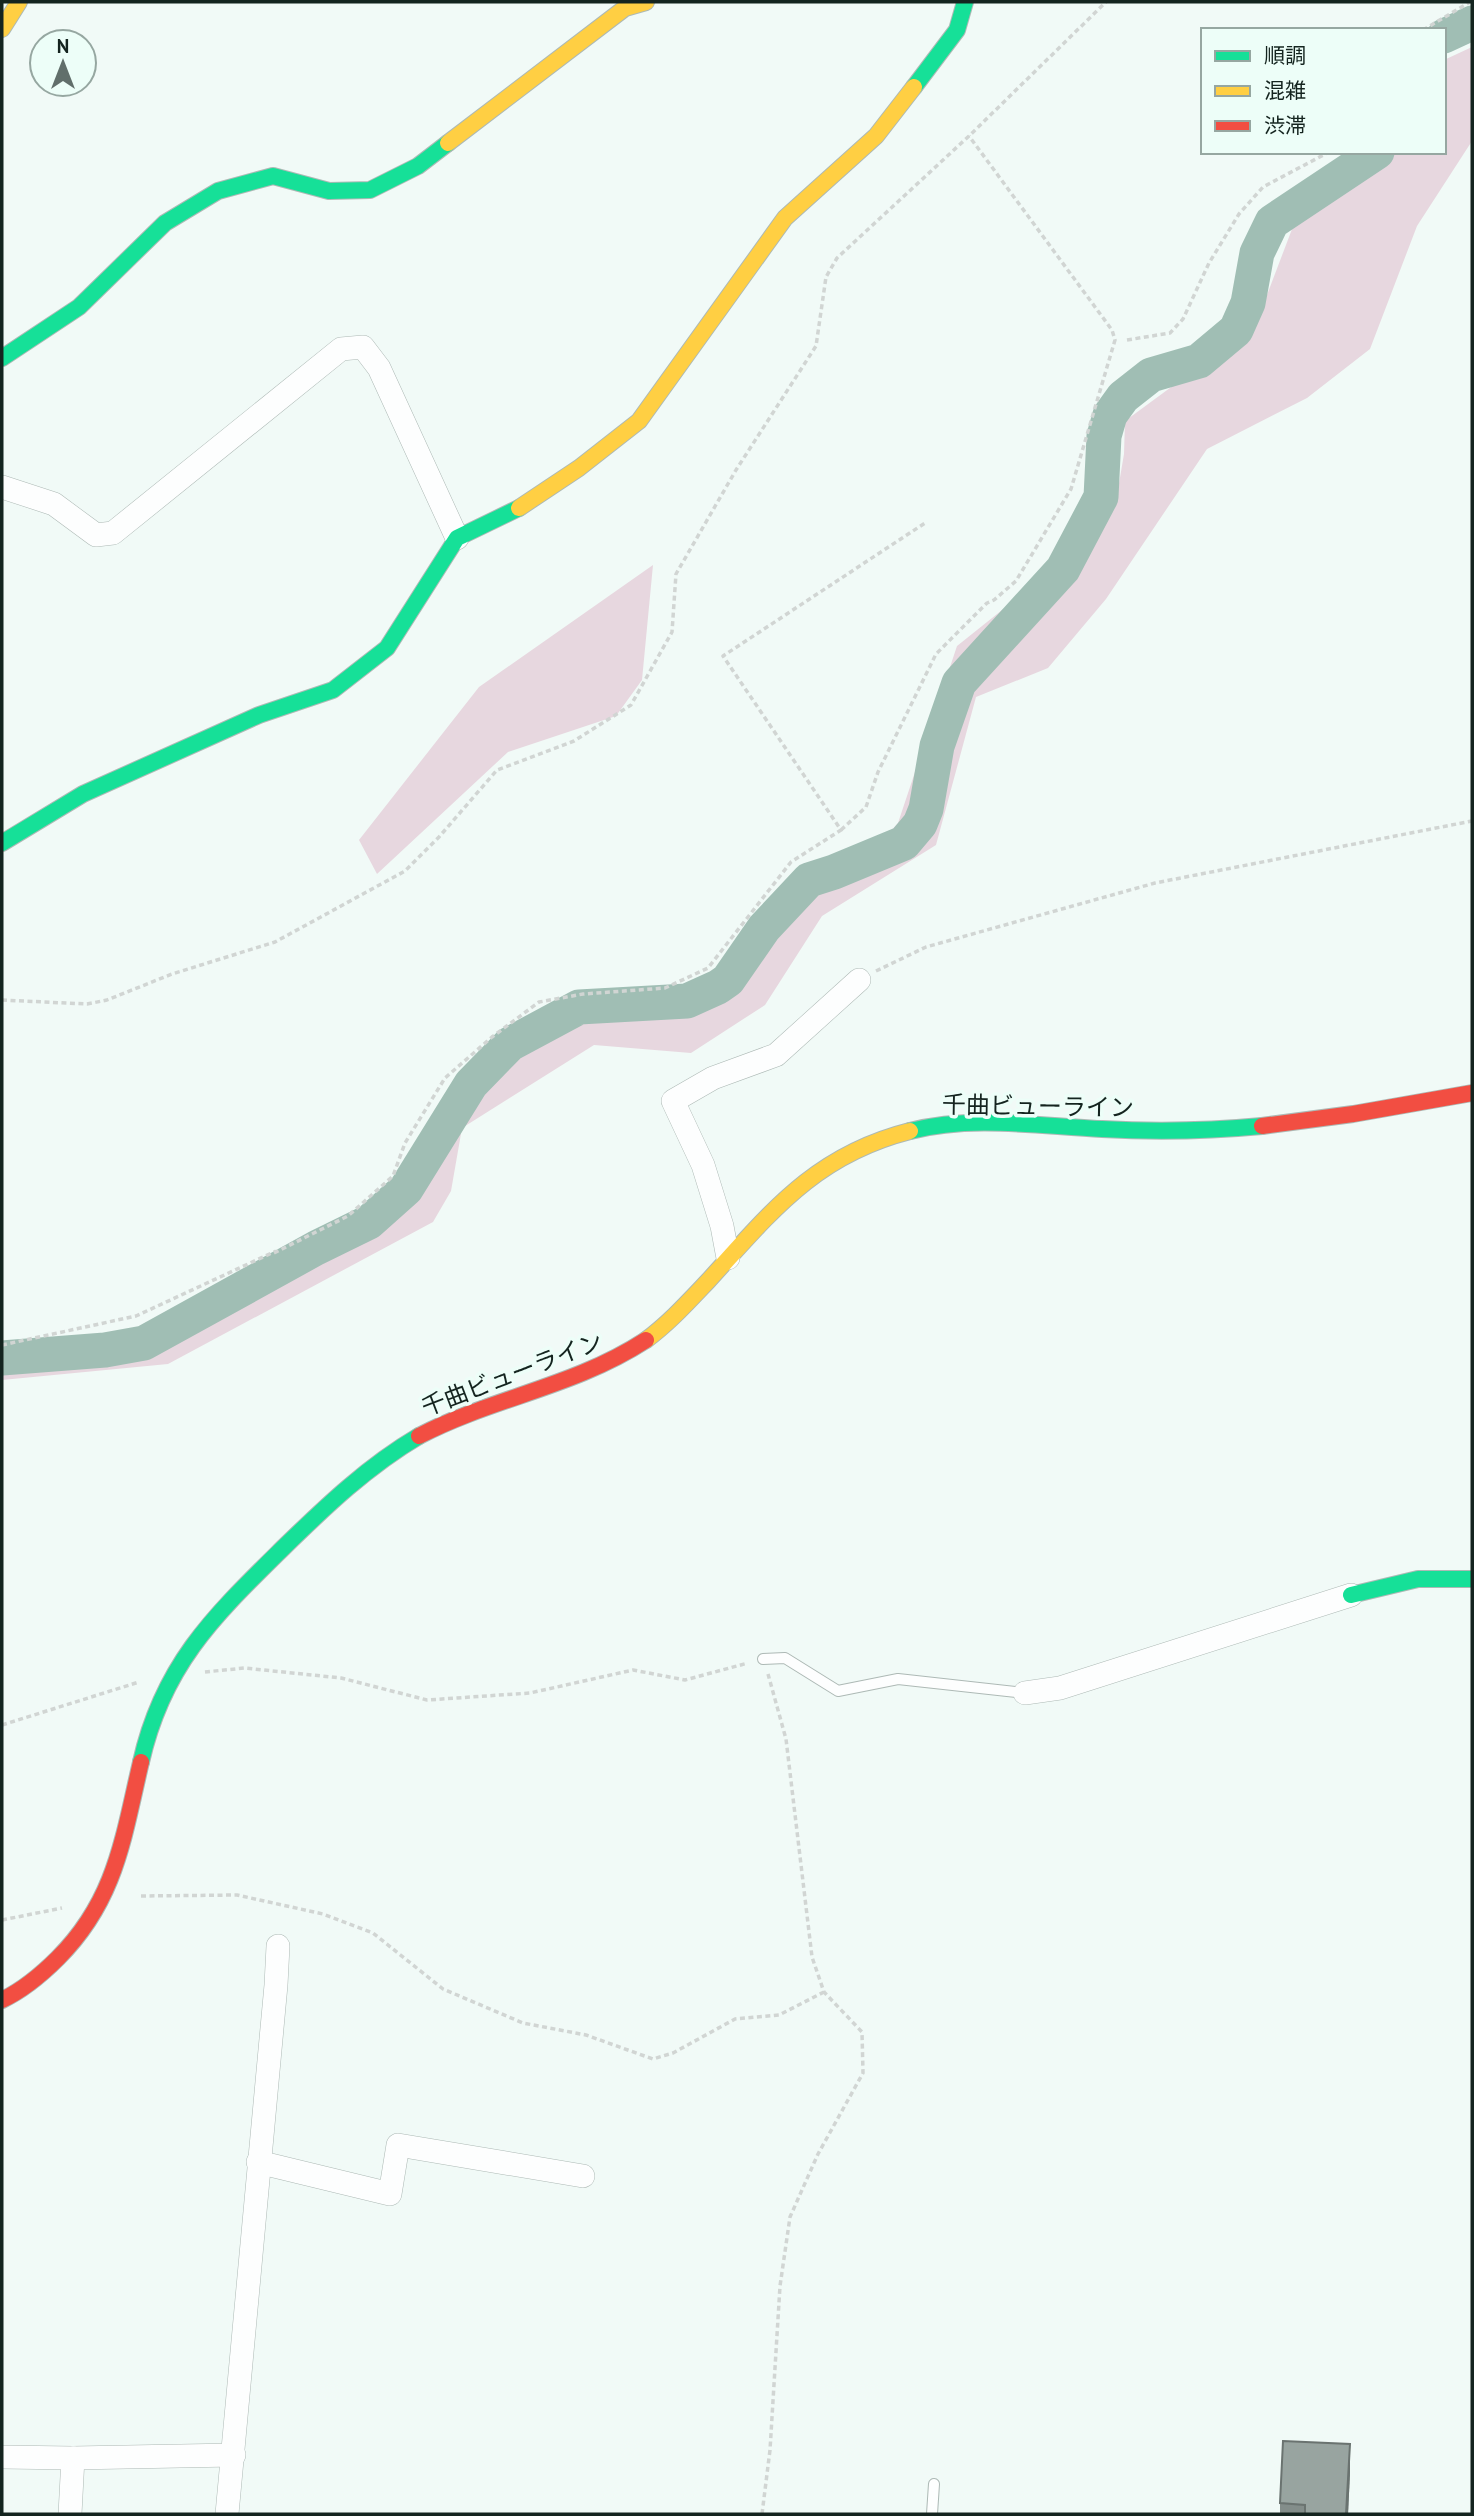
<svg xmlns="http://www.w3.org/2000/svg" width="1474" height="2516" font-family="'PT Sans','Noto Sans JP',sans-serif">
<rect width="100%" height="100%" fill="#f1faf7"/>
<!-- forest -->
<g fill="#e7d7df">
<polygon points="1472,47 1472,141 1417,226 1370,349 1307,398 1207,449 1106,599 1048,668 976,697 936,845 822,916 765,1005 691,1053 594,1045 462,1128 451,1191 433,1222 168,1364 2,1380 2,1365 159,1344 370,1237 427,1152 521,1057 595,1011 652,1009 728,992 784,913 810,889 854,872 898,823 957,646 1096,535 1115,507 1124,454 1125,421 1193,371 1262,308 1297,216 1371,152 1444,152 1444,60"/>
<polygon points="653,565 642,680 616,716 508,752 377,874 359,840 479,687"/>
</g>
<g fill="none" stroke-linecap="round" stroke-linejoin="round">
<!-- river -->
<g stroke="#a0beb4" stroke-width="35">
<polyline points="1444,36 1472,23"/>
<polyline points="2,1358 105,1350 144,1343 316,1248 369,1222 406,1189 471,1084 510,1044 579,1007 687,1001 718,987 728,980 764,928 809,880 834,872 904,843 920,824 926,809 937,746 959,683 1063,569 1101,497 1104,436 1110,415 1123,397 1151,375 1199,361 1236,330 1248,303 1257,253 1272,222 1377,152"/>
</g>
<!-- lane casing -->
<g stroke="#adb9b5" stroke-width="12">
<g id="lane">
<polyline points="763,1659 785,1658 838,1691 898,1679 1025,1693"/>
<polyline points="932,2514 934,2484"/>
</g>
</g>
<!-- street casing -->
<g stroke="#adb9b5" stroke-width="24">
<g id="street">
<polyline points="2,487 54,504 96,535 113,533 341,349 363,347 379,368 457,538"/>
<polyline points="728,1258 722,1226 703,1165 673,1101 713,1078 776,1055 859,980"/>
<polyline points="1025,1693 1060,1688 1351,1595"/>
<polyline points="258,2162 390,2194 398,2145 583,2176"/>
<polyline points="2,2457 73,2458 234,2455"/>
<polyline points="70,2514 73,2458"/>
<polyline points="227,2514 276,1985 278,1946"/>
</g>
</g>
<!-- fast casing -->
<g stroke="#adb9b5" stroke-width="18">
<g id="fast">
<polyline points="914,87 957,30 965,2"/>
<polyline points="2,358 79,307 165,223 218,191 273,176 329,191 370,190 418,166 448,143"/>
<polyline points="2,843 83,794 259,715 333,690 387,648 457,538 519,508"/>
<path d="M910 1131C973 1115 1038 1126 1102 1129 1155 1132 1208 1131 1262 1126"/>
<polyline points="1351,1595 1418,1579 1472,1579"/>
<path d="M141 1762C163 1664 215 1615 283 1548 326 1506 368 1466 419 1436"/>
</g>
</g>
<!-- slow casing -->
<g stroke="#adb9b5" stroke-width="18">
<g id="slow">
<polyline points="2,29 19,2"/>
<polyline points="448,143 625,8 646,2"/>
<polyline points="519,508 579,468 639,421 785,218 876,136 914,87"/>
<path d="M646 1340C669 1323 688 1302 708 1281 771 1212 815 1155 910 1131"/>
</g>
</g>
<!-- jam casing -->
<g stroke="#adb9b5" stroke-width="18">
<g id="jam">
<polyline points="1262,1126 1353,1114 1472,1093"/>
<path d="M419 1436C494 1397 574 1387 646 1340"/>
<path d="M2 2000C23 1990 41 1975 58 1958 116 1900 123 1838 141 1762"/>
</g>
</g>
<!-- path -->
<g stroke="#d1d5d3" stroke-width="3.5" stroke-dasharray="5 3.5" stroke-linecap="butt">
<polyline points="1423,30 1470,2"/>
<polyline points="1127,340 1170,333 1183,319 1209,263 1239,214 1263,187 1329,152"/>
<polyline points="841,830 866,807 878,772 936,654 987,603 994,600 1016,581 1071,489 1115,340 1112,330 969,136"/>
<polyline points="876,971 926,947 1155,883 1472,821"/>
<polyline points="2,1000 87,1004 107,1000 172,974 275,942 405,871 439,837 497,770 574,741 631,705 672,632 676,574 736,470 816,346 826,277 837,258 969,136 1106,2"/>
<polyline points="274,1253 348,1216 393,1176 405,1143 445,1078 492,1037 539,1002 583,994 665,988 708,968 791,862 841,830 723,656 925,523"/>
<polyline points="2,1345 136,1316 276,1251"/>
<polyline points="205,1672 244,1668 341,1678 427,1700 530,1693 633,1670 685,1680 748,1663"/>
<polyline points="2,1725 139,1682"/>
<polyline points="141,1896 237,1895 323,1914 373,1933 443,1989 523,2023 586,2035 653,2059 673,2053 735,2019 779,2015 824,1992"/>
<polyline points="2,1920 62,1908"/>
<polyline points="762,2514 770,2450 780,2286 790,2217 818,2154 863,2073 862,2032 824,1992 812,1957 786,1739 768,1674"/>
</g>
<!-- lane -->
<use href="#lane" stroke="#fdfefe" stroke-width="10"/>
<!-- street -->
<use href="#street" stroke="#fdfefe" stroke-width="23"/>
<!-- fast -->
<use href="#fast" stroke="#16e098" stroke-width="16"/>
<!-- slow -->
<use href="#slow" stroke="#ffcf43" stroke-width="16"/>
<!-- jam -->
<use href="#jam" stroke="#f24e42" stroke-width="16"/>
</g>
<!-- wall -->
<polygon fill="#838d8a" points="1350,2472 1348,2514 1280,2514 1280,2503"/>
<!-- shaded-wall -->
<polygon fill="#6a7370" points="1350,2444 1350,2472 1348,2514 1346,2514"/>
<!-- building -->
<polygon fill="#98a4a0" stroke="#6a7370" stroke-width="2" points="1283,2441 1350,2444 1346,2514 1305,2514 1305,2505 1280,2503"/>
<g text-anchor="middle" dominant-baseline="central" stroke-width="7" stroke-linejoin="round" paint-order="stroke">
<!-- street labels -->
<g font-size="24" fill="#14241f" stroke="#edfef8">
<text transform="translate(1038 1106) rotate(1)">千曲ビューライン</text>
<text transform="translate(512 1374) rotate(-21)">千曲ビューライン</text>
</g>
</g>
<!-- border -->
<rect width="1474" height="2516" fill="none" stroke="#14241f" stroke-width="7"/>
<!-- legend -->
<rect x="1201" y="28" width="245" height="126" fill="#edfef8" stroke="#96a7a1" stroke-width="2"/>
<rect x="1215" y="51" width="35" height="10" fill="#16e098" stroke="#96a7a1" stroke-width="2"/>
<text x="1264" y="63" font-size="21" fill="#14241f">順調</text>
<rect x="1215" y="86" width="35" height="10" fill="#ffcf43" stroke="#96a7a1" stroke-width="2"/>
<text x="1264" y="98" font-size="21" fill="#14241f">混雑</text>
<rect x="1215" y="121" width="35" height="10" fill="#f24e42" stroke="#96a7a1" stroke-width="2"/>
<text x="1264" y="133" font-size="21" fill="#14241f">渋滞</text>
<!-- north arrow -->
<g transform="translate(63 63)"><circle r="33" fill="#edfef8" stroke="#96a7a1" stroke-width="2"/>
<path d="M0-5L12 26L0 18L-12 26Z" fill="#616f6b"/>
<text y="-10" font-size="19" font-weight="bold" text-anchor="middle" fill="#14241f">N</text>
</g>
</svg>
